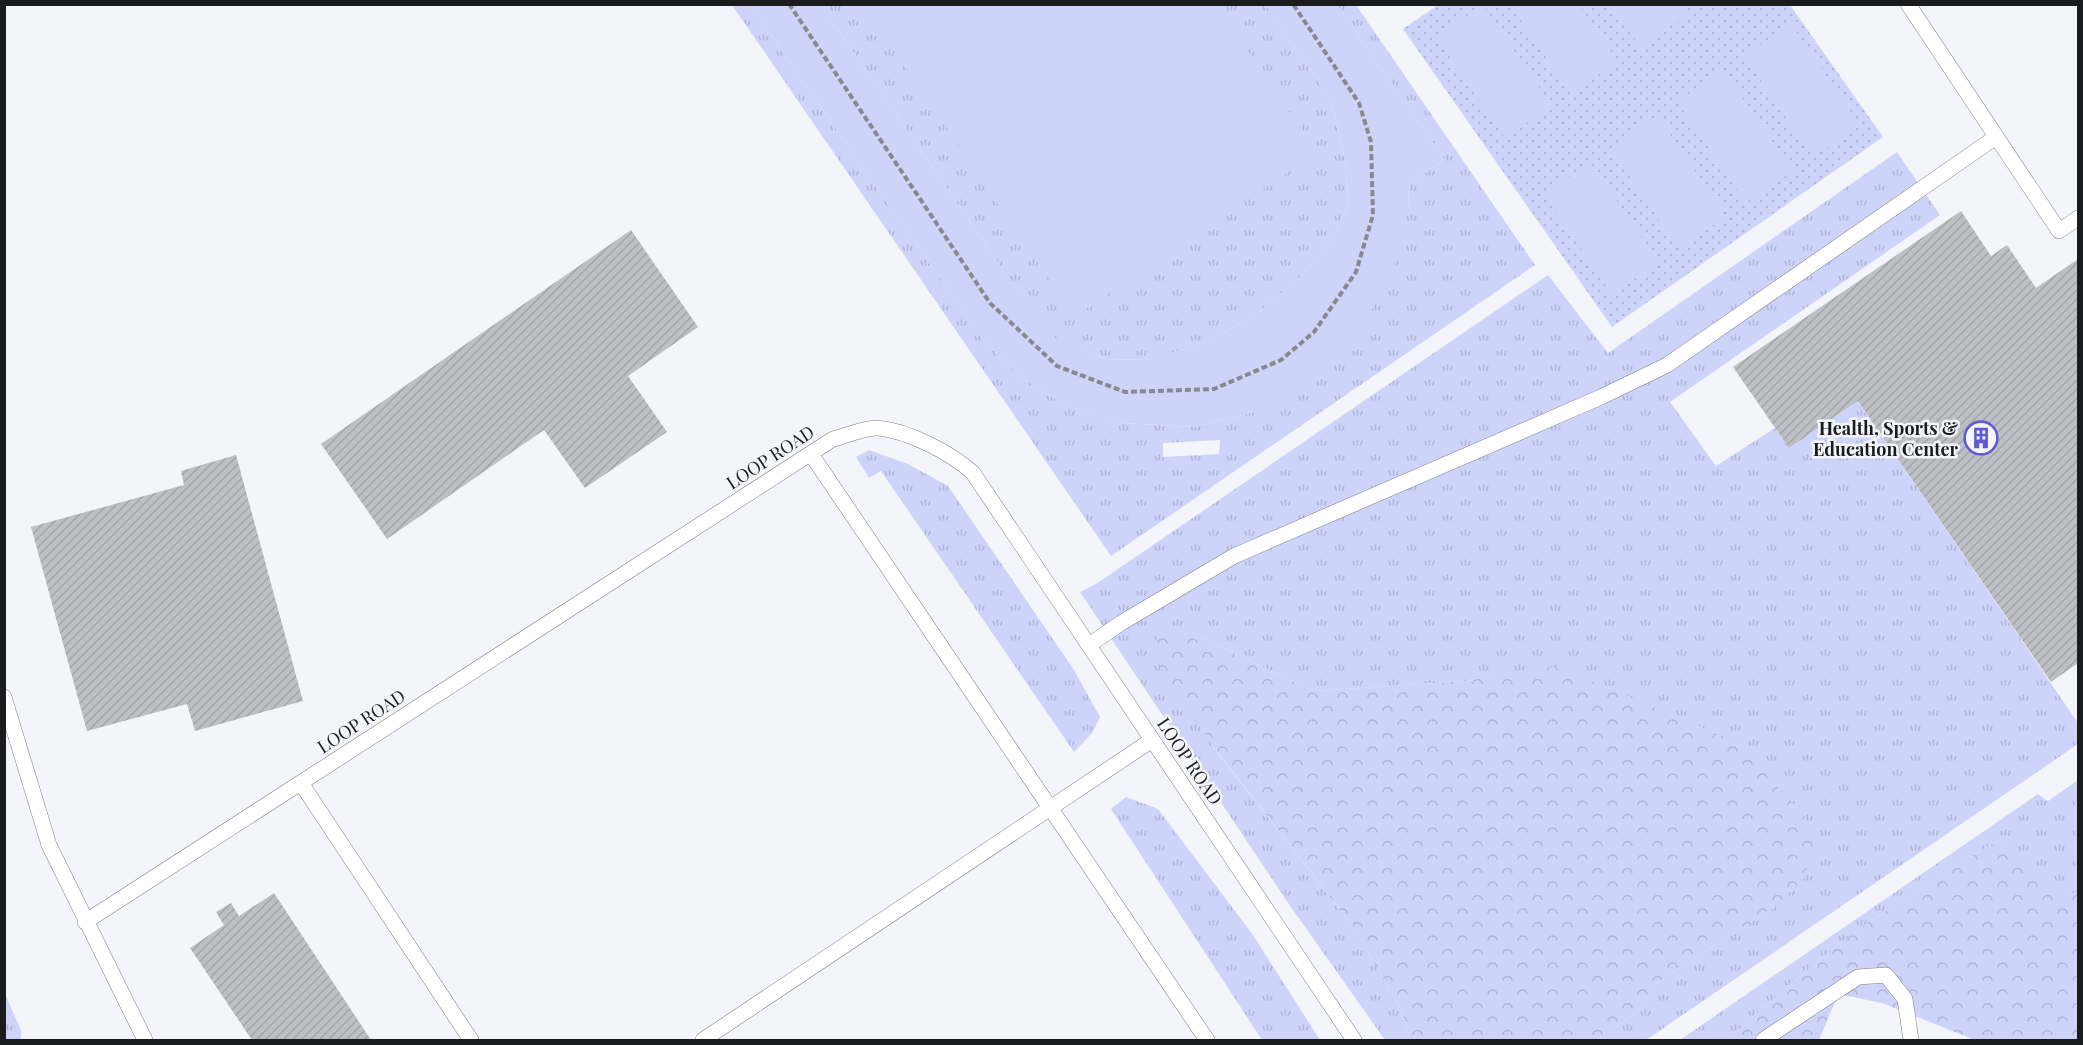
<svg xmlns="http://www.w3.org/2000/svg" width="2083" height="1045" font-family="'Playfair Display',serif">
<defs>
<pattern id="grass-tufts" width="24" height="20" patternUnits="userSpaceOnUse" patternTransform="scale(1.5)"><rect width="24" height="20" fill="#ced3fa"/><path d="M3 7l-1-3M5 7V3M7 7l1-3M15 17l-1-3M17 17v-4M19 17l1-3" fill="none" stroke="#b0b5d6"/></pattern>
<pattern id="forest-crowns" width="20" height="18" patternUnits="userSpaceOnUse" patternTransform="scale(1.5)"><rect width="20" height="18" fill="#ced3fa"/><path d="M2 6a3 3 0 1 1 6 0M12 15a3 3 0 1 1 6 0" fill="none" stroke="#b0b5d6"/></pattern>
<pattern id="park-dots" width="8" height="8" patternUnits="userSpaceOnUse" patternTransform="scale(1.5)"><rect width="8" height="8" fill="#ced3fa"/><path d="M2 2h.1M6 6h.1" fill="none" stroke="#b0b5d6" stroke-width="1.8" stroke-linecap="round"/></pattern>
<pattern id="building-hatch" width="6" height="6" patternUnits="userSpaceOnUse" patternTransform="scale(1.5)"><rect width="6" height="6" fill="#bebfc5"/><path d="M-1 1l2-2M0 6l6-6M5 7l2-2" fill="none" stroke="#a3a4a9"/></pattern>
</defs>
<rect width="100%" height="100%" fill="#f4f5fb"/>
<!-- grass -->
<g fill="url(#grass-tufts)" fill-rule="evenodd">
<path d="M732 5H750L982 339 1019 376 1065 405 1122 423 1194 427 1254 412 1408 208 1409 183 1445 160 1337 5H1356L1535 265 1111 556ZM1220 440 1219 454 1163 457V443Z"/>
<polygon points="821,5 1266,5 1331,99 1345,160 1349,205 1331,240 1297,281 1256,314 1213,339 1151,360 1105,359 1053,337 1019,293"/>
<polygon points="1897,152 1940,215 1670,402 1716,466 1775,428 1789,448 1858,401 2078,723 2078,744 1646,1040 1595,1040 1637,1013 1658,982 1777,905 1558,667 1466,681 1313,691 1192,633 1213,747 1355,929 1401,1010 1410,1040 1385,1040 1293,910 1080,592 1096,584 1548,275 1608,353"/>
<polygon points="869,450 908,464 948,486 1074,670 1100,717 1093,732 1074,752 881,471 869,478 856,457"/>
<polygon points="2078,780 2078,895 2041,880 2015,861 2000,839 1867,923 1811,967 1726,1040 1680,1040 2038,794 2048,801"/>
<polygon points="1126,797 1158,809 1253,935 1320,1040 1262,1040 1111,809"/>
<polygon points="4,992 21,1030 21,1040 5,1040"/>
</g>
<!-- forest -->
<g fill="url(#forest-crowns)">
<polygon points="1159,633 1192,633 1313,691 1466,681 1558,666 1738,743 1806,818 1814,846 1804,878 1777,905 1658,982 1637,1013 1595,1040 1410,1040 1401,1010 1355,929 1208,740 1154,656"/>
<path d="M2000 839C2023 873 2041 880 2078 895V1040H1975L1882 1003 1838 994 1819 1040H1726L1811 967 1867 923Z"/>
</g>
<!-- park -->
<polygon fill="url(#park-dots)" points="1438,5 1790,5 1883,137 1612,327 1403,29"/>
<!-- pitch -->
<g fill="#ced3fa">
<polygon points="750,5 821,5 1019,293 1054,337 1105,359 1150,360 1213,339 1256,314 1297,281 1331,240 1349,205 1345,160 1331,99 1266,5 1337,5 1445,160 1409,183 1408,208 1389,280 1357,334 1315,379 1254,412 1194,427 1122,423 1065,405 1019,376 982,339"/>
<polygon points="864,5 1217,5 1317,153 1074,317"/>
<polygon points="1483,5 1552,106 1505,138 1436,37"/>
<polygon points="1510,5 1579,5 1618,61 1571,94"/>
<polygon points="1611,5 1680,5 1687,15 1640,47"/>
<polygon points="1791,24 1860,125 1813,157 1744,56"/>
<polygon points="1723,70 1793,171 1746,203 1677,102"/>
<polygon points="1657,115 1726,216 1679,249 1610,148"/>
<polygon points="1590,162 1659,262 1612,295 1543,194"/>
</g>
<!-- building -->
<g fill="url(#building-hatch)">
<polygon points="1961,211 1991,256 2007,245 2036,288 2078,259 2078,663 2051,682 1858,401 1789,448 1733,367"/>
<polygon points="631,230 698,327 628,376 667,432 585,488 544,430 387,539 321,444"/>
<polygon points="236,455 303,701 195,731 187,704 87,731 31,527 184,485 181,471"/>
<polygon points="274,893 371,1040 252,1040 190,948 224,925 216,912 231,903 239,916"/>
</g>
<g fill="none" stroke-linecap="round" stroke-linejoin="round">
<!-- service casing -->
<g stroke="#7e7f84" stroke-width="16">
<g id="service">
<polyline points="1908,4 2059,231 2078,218"/>
<polyline points="811,454 1207,1040"/>
<polyline points="1089,645 1121,623 1234,556 1601,397 1667,365 1996,137"/>
<polyline points="4,697 49,845 145,1040"/>
<polyline points="301,783 471,1040"/>
<path d="M85 922 833 439C846 436 865 427 878 428 909 431 951 453 973 473L1354 1040"/>
<polyline points="703,1040 1152,740"/>
<polyline points="1763,1040 1858,977 1886,975 1905,999 1911,1040"/>
</g>
</g>
<!-- path -->
<polyline stroke="#88898d" stroke-width="4" stroke-dasharray="6 3" stroke-linecap="butt" points="789,4 990,303 1057,366 1125,392 1214,389 1281,360 1314,332 1356,272 1373,215 1371,142 1359,103 1293,4"/>
<!-- service -->
<use href="#service" stroke="#fff" stroke-width="15"/>
</g>
<!-- icons -->
<defs>
<g id="building-ring" transform="scale(1.725)"><circle r="9.5" fill="#f4f5fb" stroke="#5f5ad3" stroke-width="1.5"/><path d="M-4-6H4V6H1V3H-1V6H-4ZM-2.5-4.3h1.7v1.8h-1.7ZM.8-4.3h1.7v1.8H.8ZM-2.5-1h1.7V.8h-1.7ZM.8-1h1.7V.8H.8Z" fill="#5f5ad3"/></g>
</defs>
<g fill-rule="evenodd">
<use href="#building-ring" x="1981" y="438"/>
</g>
<g text-anchor="middle" dominant-baseline="central" stroke-width="5" stroke-linejoin="round" paint-order="stroke">
<!-- poi labels -->
<g font-size="18" font-weight="bold" fill="#1a1b1d" stroke="#f4f5fb" text-anchor="end">
<text x="1958" y="428">Health, Sports &amp;<tspan x="1958" dy="21">Education Center</tspan></text>
</g>
<!-- street labels -->
<g font-size="18" fill="#1a1b1d" stroke="#f4f5fb">
<text transform="translate(770 457) rotate(-33)">LOOP ROAD</text>
<text transform="translate(361 721) rotate(-33)">LOOP ROAD</text>
<text transform="translate(1190 761) rotate(56)">LOOP ROAD</text>
</g>
</g>
<!-- border -->
<rect width="2083" height="1045" fill="none" stroke="#1a1b1d" stroke-width="12"/>
</svg>
